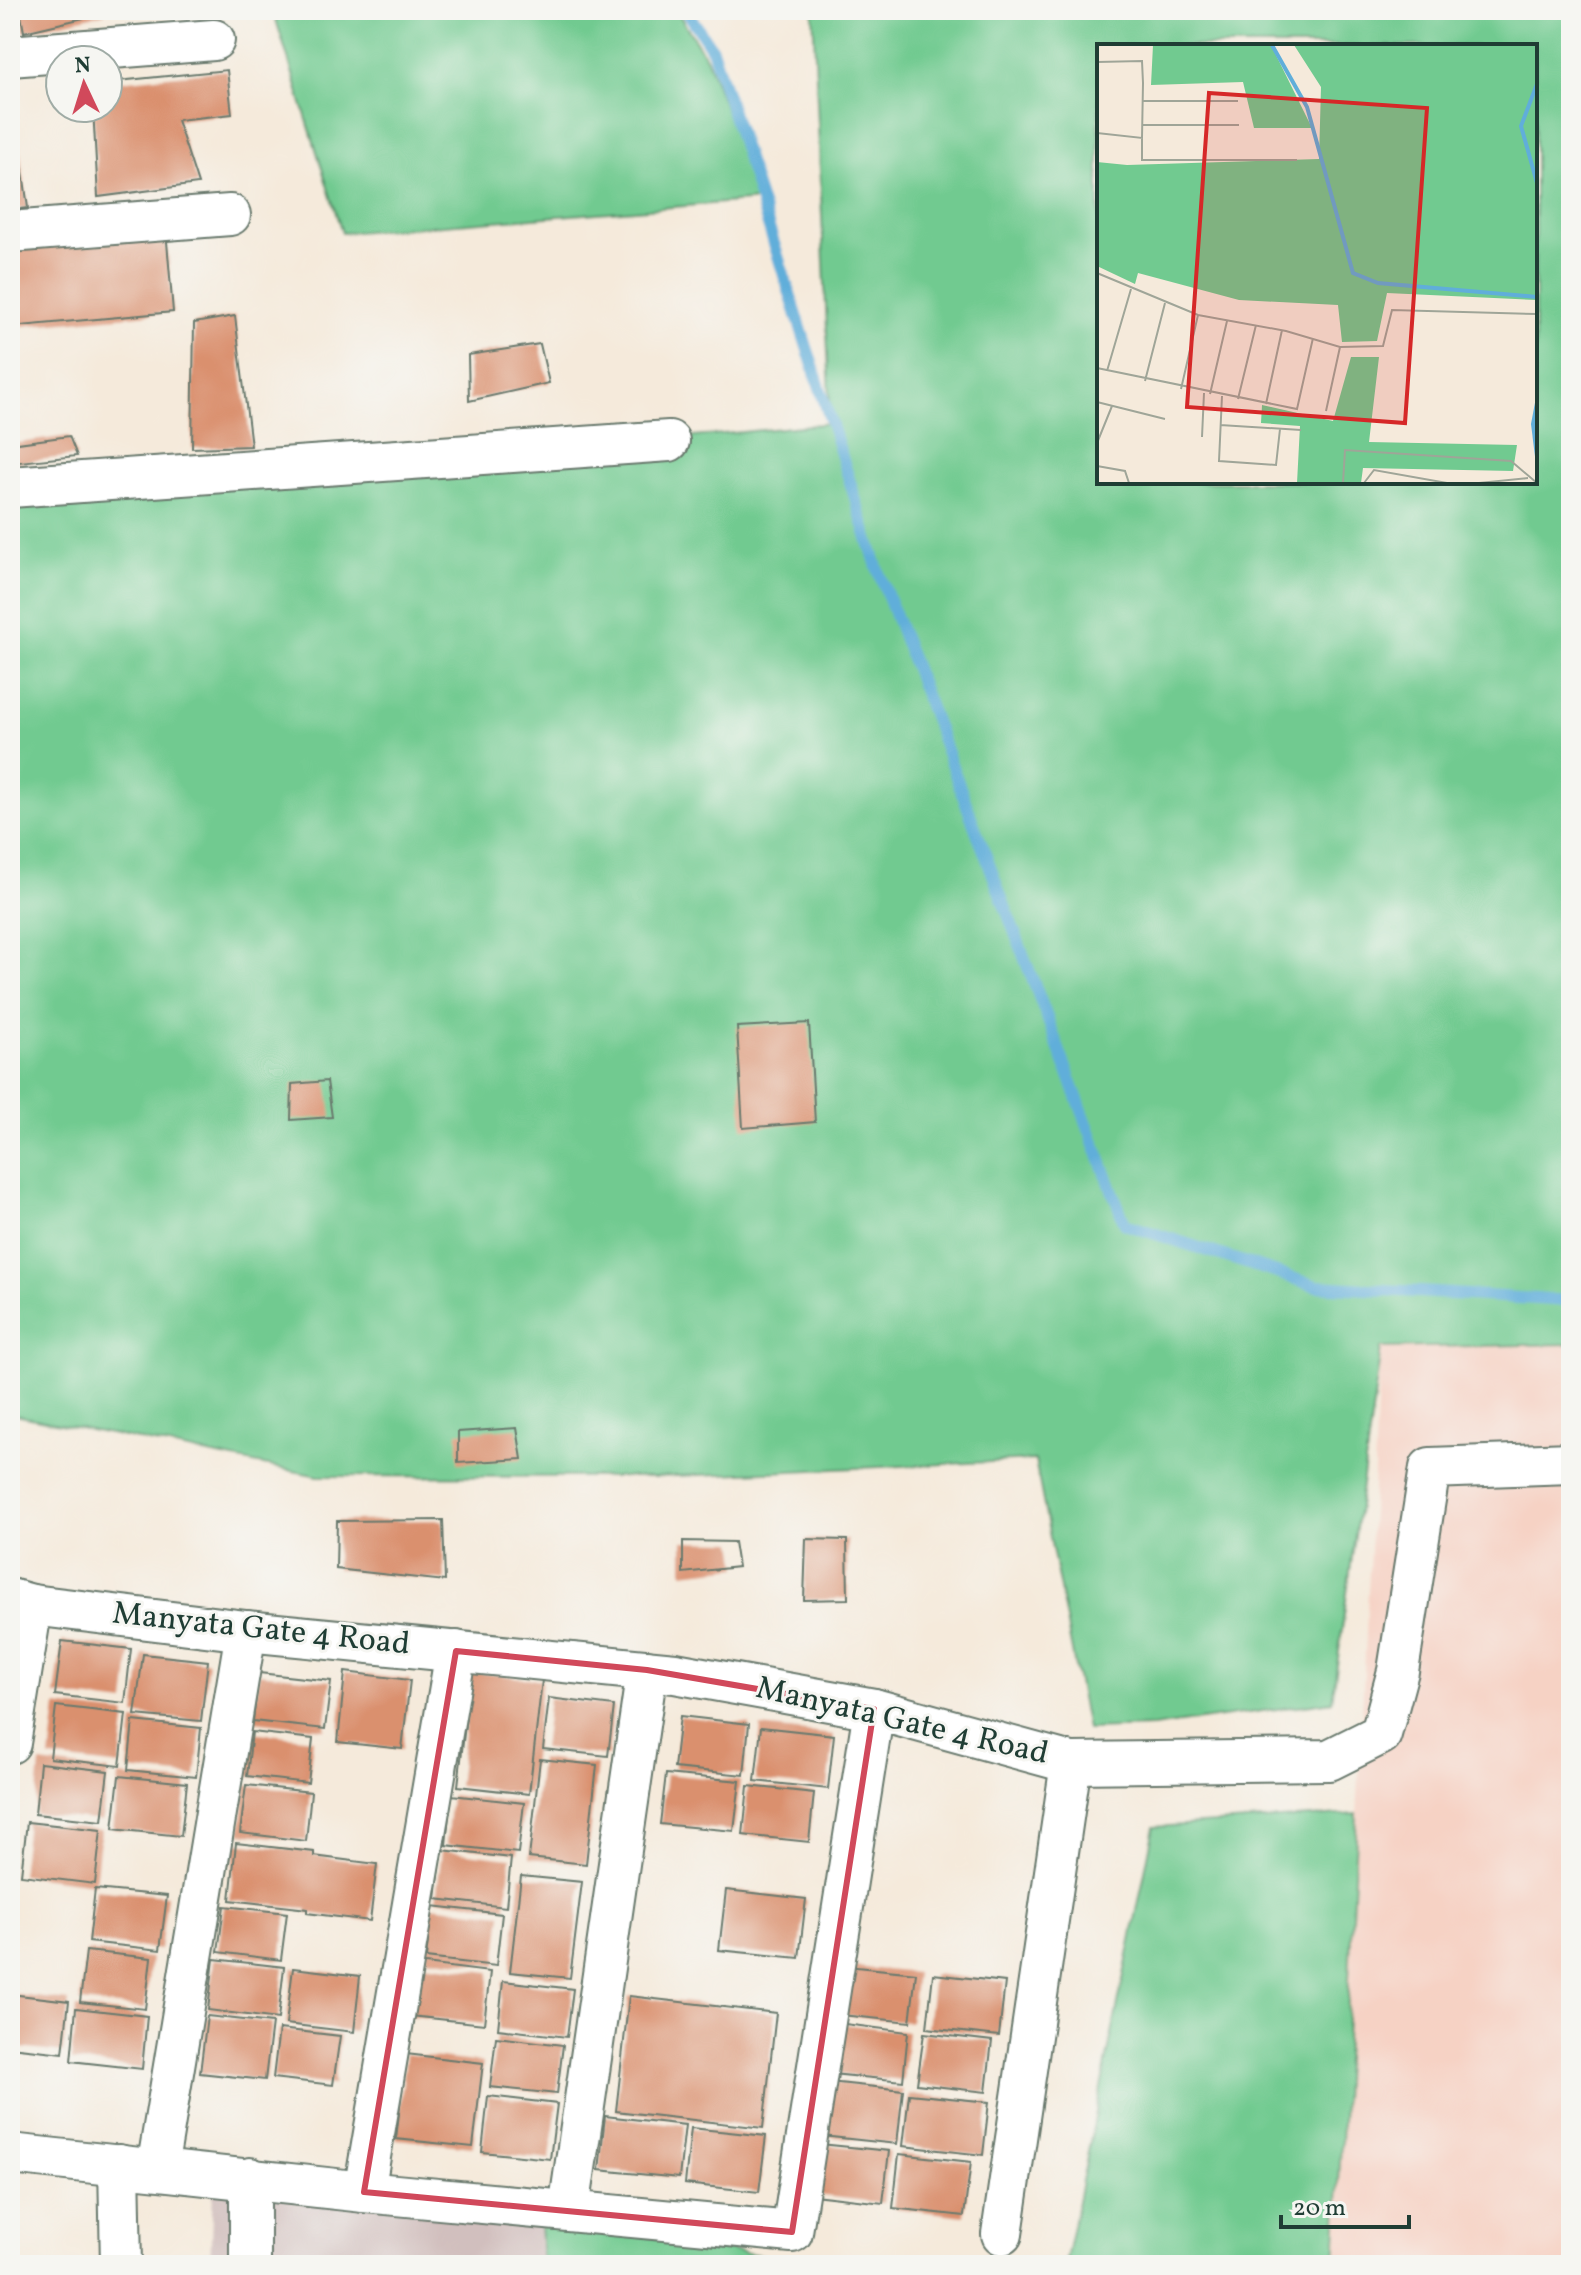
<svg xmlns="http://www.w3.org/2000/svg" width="1581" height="2275" font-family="Vollkorn,serif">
<rect width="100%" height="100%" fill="#f6f6f2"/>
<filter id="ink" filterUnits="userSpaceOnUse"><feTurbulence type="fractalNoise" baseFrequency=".0125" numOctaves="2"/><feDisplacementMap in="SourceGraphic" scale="16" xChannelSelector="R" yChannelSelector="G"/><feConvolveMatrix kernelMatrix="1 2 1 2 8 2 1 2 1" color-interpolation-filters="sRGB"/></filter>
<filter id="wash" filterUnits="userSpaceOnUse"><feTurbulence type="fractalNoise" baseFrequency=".006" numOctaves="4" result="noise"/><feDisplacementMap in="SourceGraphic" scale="32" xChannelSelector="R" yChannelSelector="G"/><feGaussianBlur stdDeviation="1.8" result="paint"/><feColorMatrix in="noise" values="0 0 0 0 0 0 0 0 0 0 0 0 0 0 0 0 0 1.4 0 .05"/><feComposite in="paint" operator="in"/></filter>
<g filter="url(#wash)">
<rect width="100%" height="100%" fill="#f5eadb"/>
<!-- built -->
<polygon fill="#f6d2c4" points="1571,1344 1571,2265 1335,2265 1380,1348"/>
<!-- industrial -->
<polygon fill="#d1bfbe" points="213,2190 540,2219 542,2265 210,2265"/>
<!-- green -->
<g fill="#71ca90" stroke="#488462" stroke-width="2" fill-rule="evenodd">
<polygon points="273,10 676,10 707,59 760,200 342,233"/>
<path d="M813 10H1571V1344L1381 1348 1332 1701 1153 1727 1087 1729 1035 1460 654 1477 318 1476 10 1414V507L831 423ZM1099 46H1535V482H1099Z"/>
<polygon points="1357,1814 1335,2265 1065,2265 1154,1827"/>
<polygon points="540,2219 821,2265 542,2265"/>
</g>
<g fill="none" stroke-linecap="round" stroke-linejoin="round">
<!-- stream -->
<polyline stroke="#60aeda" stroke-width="12" points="686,10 712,49 879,573 1125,1224 1317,1286 1571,1301"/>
</g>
<g id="blocks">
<!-- building -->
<g fill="#da906e">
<polygon points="20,10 105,10 105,13 24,32"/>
<polygon points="227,70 232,114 177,120 198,184 98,197 93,108 108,108 108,82"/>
<polygon points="19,143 28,208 10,210 10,144"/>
<polygon points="166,230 173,312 10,327 10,244"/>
<polygon points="235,316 251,446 192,448 194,323"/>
<polygon points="540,344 549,383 469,401 468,355"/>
<polygon points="69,436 77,456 10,463 11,444"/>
<polygon points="809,1023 815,1122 743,1128 737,1027"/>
<polygon points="327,1081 332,1117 291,1120 292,1084"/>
<polygon points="517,1428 522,1459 458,1463 458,1432"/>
<polygon points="443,1520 445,1581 336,1569 337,1521"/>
<polygon points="806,1539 847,1540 848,1599 804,1600"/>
<polygon points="683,1541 734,1542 738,1567 683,1573"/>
<polygon points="62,1641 131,1649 125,1703 55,1695"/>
<polygon points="143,1654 208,1661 201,1721 135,1715"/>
<polygon points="345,1672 410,1680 402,1749 338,1742"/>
<polygon points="471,1672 542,1680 529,1794 458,1786"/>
<polygon points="259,1673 331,1681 325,1729 253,1721"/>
<polygon points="549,1698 614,1706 608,1756 543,1749"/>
<polygon points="56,1706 126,1714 120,1766 50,1758"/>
<polygon points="680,1716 749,1724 744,1775 674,1768"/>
<polygon points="133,1721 201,1728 196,1777 128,1770"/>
<polygon points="761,1727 834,1735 828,1789 755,1781"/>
<polygon points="252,1732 313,1739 308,1783 247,1776"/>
<polygon points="540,1759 597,1765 586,1864 529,1858"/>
<polygon points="40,1763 108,1771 102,1821 35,1814"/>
<polygon points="666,1774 740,1781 734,1831 660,1824"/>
<polygon points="119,1776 187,1783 181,1836 113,1829"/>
<polygon points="246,1785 311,1792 306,1841 240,1833"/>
<polygon points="748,1786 814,1793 809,1842 743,1835"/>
<polygon points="451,1795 524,1803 518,1853 446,1845"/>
<polygon points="27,1822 101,1830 95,1884 21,1875"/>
<polygon points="236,1843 314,1852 314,1856 377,1864 370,1921 307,1913 307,1909 230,1900"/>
<polygon points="442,1850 511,1858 506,1907 436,1899"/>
<polygon points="521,1876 582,1882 570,1978 510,1972"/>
<polygon points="95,1889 167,1896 160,1950 89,1942"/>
<polygon points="726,1890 806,1899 799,1958 719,1950"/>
<polygon points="224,1906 287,1913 281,1960 218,1952"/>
<polygon points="432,1906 502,1914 496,1966 426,1958"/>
<polygon points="86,1951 151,1958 145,2009 80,2002"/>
<polygon points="214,1959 284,1967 278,2019 208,2010"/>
<polygon points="417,1963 490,1972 484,2024 411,2016"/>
<polygon points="846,1966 916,1973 910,2022 841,2015"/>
<polygon points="293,1968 360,1976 354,2032 286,2024"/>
<polygon points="933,1974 1005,1982 999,2036 927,2028"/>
<polygon points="503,1981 573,1989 567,2037 498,2029"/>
<polygon points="10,1994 69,2001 63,2053 10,2047"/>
<polygon points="629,1996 776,2013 763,2128 616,2111"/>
<polygon points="76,2008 147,2016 142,2069 71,2061"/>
<polygon points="207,2016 272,2023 265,2080 200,2073"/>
<polygon points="837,2023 908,2032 903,2081 832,2074"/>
<polygon points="279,2029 340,2036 333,2085 273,2078"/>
<polygon points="924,2033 992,2041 986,2092 917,2084"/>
<polygon points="496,2037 563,2045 557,2094 490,2087"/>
<polygon points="406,2054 483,2063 473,2147 396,2139"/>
<polygon points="829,2082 903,2090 897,2144 822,2136"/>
<polygon points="909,2094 989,2102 983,2155 903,2146"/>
<polygon points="488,2096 557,2104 550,2159 482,2152"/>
<polygon points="605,2116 685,2125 679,2178 599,2170"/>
<polygon points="691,2128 766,2136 759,2192 685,2184"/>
<polygon points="820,2144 889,2151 883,2203 814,2195"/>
<polygon points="899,2154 971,2162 964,2216 893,2208"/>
</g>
</g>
</g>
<g filter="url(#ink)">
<use href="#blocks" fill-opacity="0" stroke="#6a7a6e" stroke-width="2"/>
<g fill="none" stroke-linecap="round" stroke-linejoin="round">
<!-- minor casing -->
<g stroke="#6a7a6e" stroke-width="44">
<g id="minor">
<polyline points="10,56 214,40"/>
<polyline points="10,232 230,215"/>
<polyline points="10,487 669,441"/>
<polyline points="10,1599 32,1605 246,1631 675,1673 874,1709 1071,1763 1329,1760 1381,1734 1398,1671 1430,1468 1571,1463"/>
<polyline points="10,1743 32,1605"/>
<polyline points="10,2154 364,2192 792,2232 874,1709"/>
<polyline points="119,2165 121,2265"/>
<polyline points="157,2169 246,1631"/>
<polyline points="364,2192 456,1651"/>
<polyline points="569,2210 647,1670"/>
<polyline points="1002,2234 1071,1763"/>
<polyline points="250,2265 250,2178"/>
</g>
</g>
<!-- minor -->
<use href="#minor" stroke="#fff" stroke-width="40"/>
</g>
</g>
<!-- marked area -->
<path fill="none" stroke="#d1495b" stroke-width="6" stroke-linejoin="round" d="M456 1651 647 1670 874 1709 792 2232 364 2192Z"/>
<g text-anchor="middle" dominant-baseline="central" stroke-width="6" stroke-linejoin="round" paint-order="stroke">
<!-- street labels -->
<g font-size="32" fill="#1f3d34" stroke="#f6f6f2">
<text transform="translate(261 1630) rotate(6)">Manyata Gate 4 Road</text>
<text transform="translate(902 1722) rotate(13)">Manyata Gate 4 Road</text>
</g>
</g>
<!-- overview -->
<g transform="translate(1097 44)">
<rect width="440" height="440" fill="#f5eadb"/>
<path d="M56 1H174L215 84H157L146 38 54 41ZM197 1H440V256L290 249 280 297 245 298 241 261 142 256 41 229 38 240 0 222V118L30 121 222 115 224 43ZM254 313H282L272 398 420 401 416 427 266 424 264 439H200L203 382 164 379 165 361 236 377Z" fill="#71ca90"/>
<path d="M440 348V429L434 380Z" fill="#60aeda"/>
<path fill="none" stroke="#60aeda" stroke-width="4" d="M175 1 210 63 256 229 281 239 440 253M440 40 424 82 440 139"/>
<path fill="none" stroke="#9fa598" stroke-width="2" d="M0 18 45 17 46 39 45 94 0 89M46 57H141M45 81H142M45 94V116H200M0 229 101 271 189 287 243 303 286 302 295 266 440 270M0 324 200 365 216 294M10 327 34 245M48 337 68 259M84 345 101 271M113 350 130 277M125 352 122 417 179 421 183 385M141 355 159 281M0 358 68 375M169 360 185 286M229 367 243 303M123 381 204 386M105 393 107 349M0 399 15 362M0 422 28 427 32 439M246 439 248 406 414 417 440 439M267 439 277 426 350 439M382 439 431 434"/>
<path fill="#d62828" fill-opacity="0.15" stroke="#d62828" stroke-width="4" d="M112 49 330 64 308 379 90 363Z"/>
<rect width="440" height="440" fill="none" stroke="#1f3d34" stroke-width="4"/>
</g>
<!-- margin -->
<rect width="1581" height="2275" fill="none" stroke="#f6f6f2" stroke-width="40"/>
<!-- north arrow -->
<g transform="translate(84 84) rotate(356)"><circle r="38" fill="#f6f6f2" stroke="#a0aca6" stroke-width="2"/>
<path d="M0-6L14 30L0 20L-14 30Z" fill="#d1495b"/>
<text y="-12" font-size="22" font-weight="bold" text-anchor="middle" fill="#1f3d34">N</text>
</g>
<!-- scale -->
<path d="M1281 2215v12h128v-12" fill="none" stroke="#1f3d34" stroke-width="4"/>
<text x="1293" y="2215" font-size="24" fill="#1f3d34" stroke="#f6f6f2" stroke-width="6" paint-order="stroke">20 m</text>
</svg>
